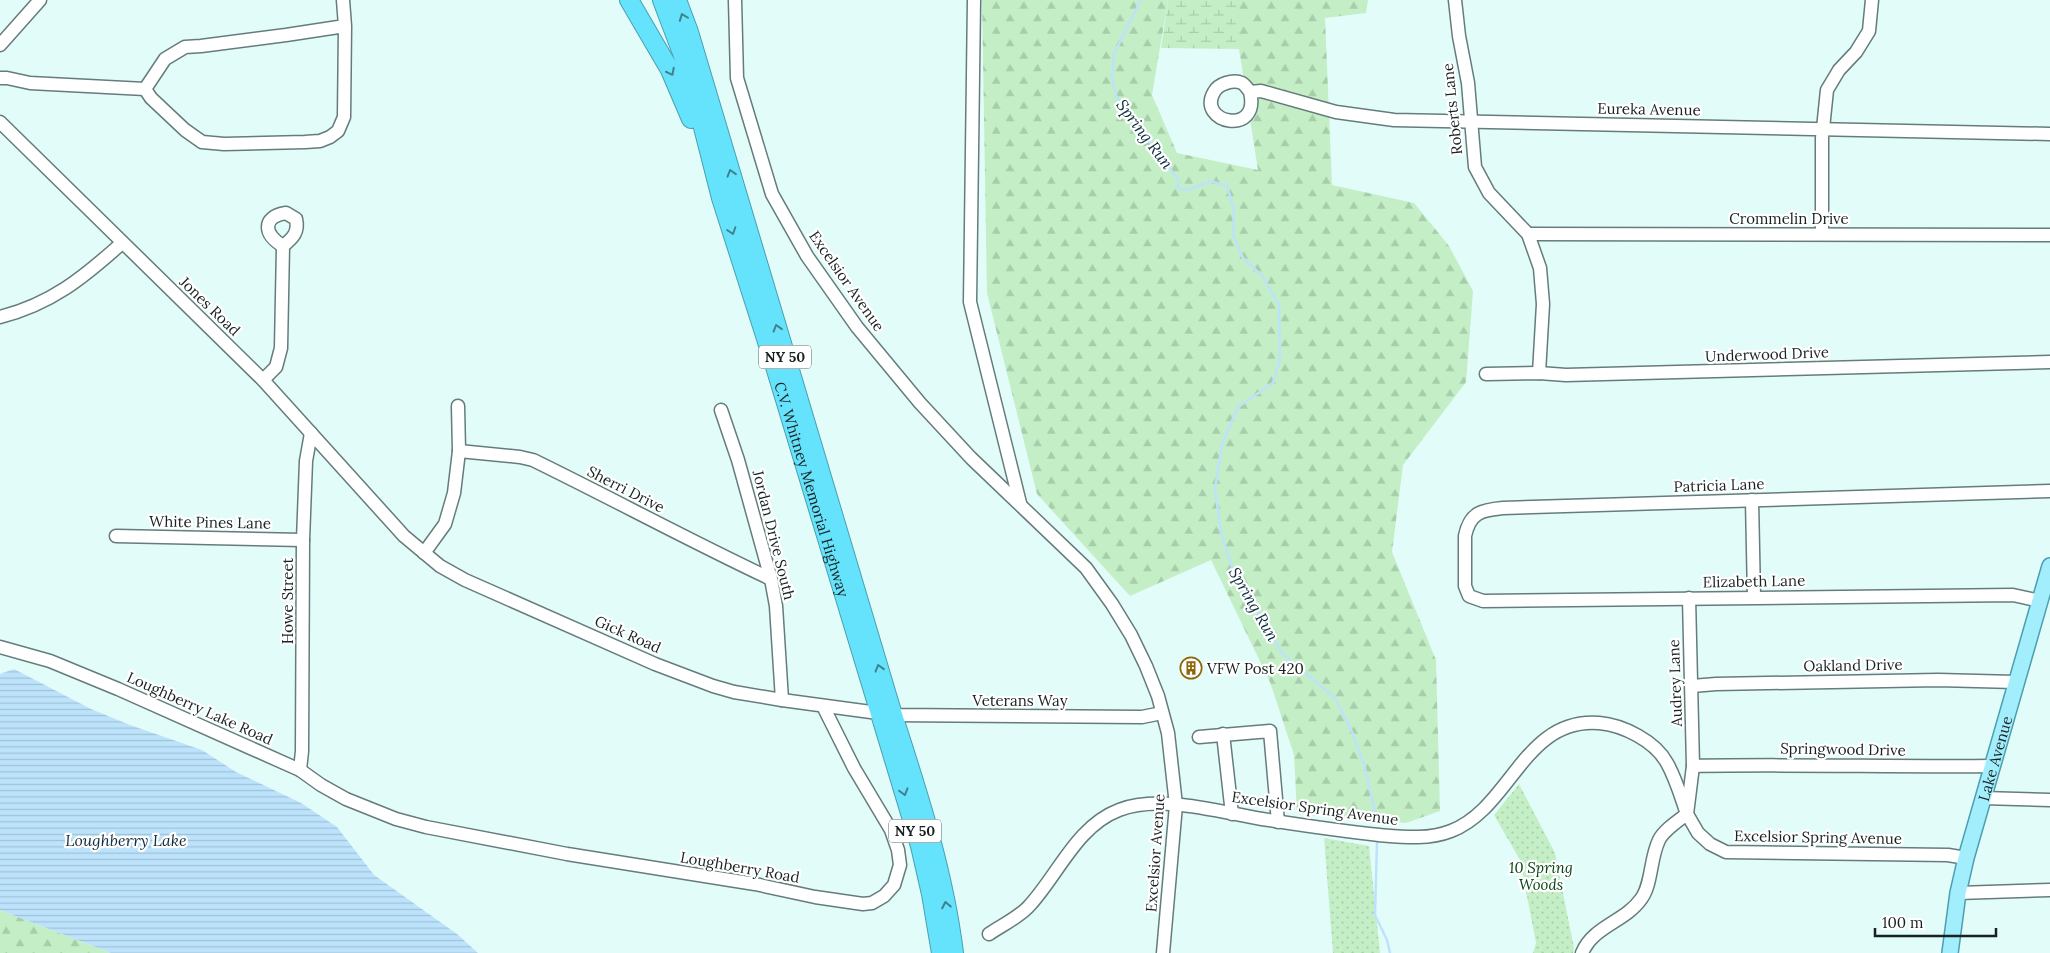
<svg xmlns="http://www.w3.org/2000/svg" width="2050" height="953" font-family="Lora,serif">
<defs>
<pattern id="grass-dots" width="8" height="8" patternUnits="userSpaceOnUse" patternTransform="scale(1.25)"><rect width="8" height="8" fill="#c4efc6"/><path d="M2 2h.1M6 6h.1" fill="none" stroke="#a8cdaa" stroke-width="1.8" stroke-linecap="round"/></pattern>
<pattern id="forest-firs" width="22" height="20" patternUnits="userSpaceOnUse" patternTransform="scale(1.25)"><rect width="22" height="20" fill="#c4efc6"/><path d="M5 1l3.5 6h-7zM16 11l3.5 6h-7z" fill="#a8cdaa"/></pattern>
<pattern id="wetland-marsh" width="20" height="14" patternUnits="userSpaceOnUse" patternTransform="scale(1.25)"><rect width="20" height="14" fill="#c4efc6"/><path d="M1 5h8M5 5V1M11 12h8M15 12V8" fill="none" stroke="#a8cdaa"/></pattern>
<pattern id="water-rules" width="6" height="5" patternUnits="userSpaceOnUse" patternTransform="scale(1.25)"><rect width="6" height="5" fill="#bce3fb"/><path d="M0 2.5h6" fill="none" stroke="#a1c2d7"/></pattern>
</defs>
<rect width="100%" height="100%" fill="#e2fcfa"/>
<!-- grass -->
<g fill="url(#grass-dots)">
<polygon points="1519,784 1555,853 1574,948 1573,953 1533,953 1536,943 1520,860 1494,815"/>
<polygon points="1324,838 1369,846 1380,953 1333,953"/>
</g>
<!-- forest -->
<g fill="url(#forest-firs)">
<polygon points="982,0 1168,0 1152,95 1177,153 1258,170 1239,49 1239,0 1368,0 1366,13 1325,18 1332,185 1414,203 1449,246 1473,291 1466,382 1403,465 1392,552 1436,660 1440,811 1406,823 1297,814 1294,755 1270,682 1211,560 1130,596 1037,494 987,293"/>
<polygon points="0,910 111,953 0,953"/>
</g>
<!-- wetland -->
<polygon fill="url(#wetland-marsh)" points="1168,0 1239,0 1239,49 1161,48"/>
<!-- water -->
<polygon fill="url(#water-rules)" points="14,669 91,709 130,725 202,750 236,772 301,803 337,827 374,875 457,934 478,953 111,953 0,910 0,674"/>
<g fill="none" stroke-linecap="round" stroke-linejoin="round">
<!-- stream -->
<g stroke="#bce3fb" stroke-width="2.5">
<polyline points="1141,0 1114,54 1112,78 1117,98 1179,181 1177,188 1189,190 1210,181 1227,186 1234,210 1233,235 1243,258 1263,277 1279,305 1280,360 1273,383 1238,407 1222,444 1215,489 1221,533 1234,573 1283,654 1335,698 1353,734 1364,765 1377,820"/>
<polyline points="1377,842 1375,915 1387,940 1390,953"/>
</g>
<!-- minor casing -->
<g stroke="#657c7b" stroke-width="15">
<g id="minor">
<polyline points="343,0 345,26 344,117 338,131 330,137 320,141 305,142 224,144 202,142 185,130 151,98 145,89 165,59 185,47 201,46 286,35 345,26"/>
<polyline points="735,0 737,78 772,194 807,256 857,327 920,403 971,458 1086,568 1112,604 1131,635 1146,666 1158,696 1168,733 1176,805 1163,953"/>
<polyline points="974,0 970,302 1020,503"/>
<polyline points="1455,0 1459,36 1468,83 1475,167 1489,193 1528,234 1540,268 1543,304 1539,373"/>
<polyline points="0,45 40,0"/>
<polyline points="0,78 7,78 30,83 145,89"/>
<path d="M1250 92C1261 137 1196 123 1214 92 1218 84 1233 79 1242 83 1245 85 1248 89 1250 92L1261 91 1336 112 1394 120 2050 134"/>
<polyline points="0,122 263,380 404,536 440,566 465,580 655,664 713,686 734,692 782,700 893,715 1142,717 1162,713"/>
<path d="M286 213 296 219C299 232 293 238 283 246 264 235 261 217 286 213Z"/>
<polyline points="1528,234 2050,235"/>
<polyline points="1822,234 1822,138 1827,90 1839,70 1856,52 1869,31 1872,0"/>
<path d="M0 317C51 304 83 278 122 243"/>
<polyline points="1486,374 1539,373 1566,375 2050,362"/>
<polyline points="263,380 276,367 281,348 283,246"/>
<polyline points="721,410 738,460 771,579 776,606 782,700"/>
<path d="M459 451 520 457 533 460C613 499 690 541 771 579"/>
<polyline points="1752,500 1754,597"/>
<polyline points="116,536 303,540"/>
<polyline points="424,553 445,524 454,493 459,451 458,406"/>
<polyline points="1689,598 1693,766 1687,814 1698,833 1710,844 1726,852 1948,855 1966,858"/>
<path d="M2040 601 2013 595 1483 601 1469 596 1465 586V536C1470 512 1482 510 1503 508L2050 491"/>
<polyline points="0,647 50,661 118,689 300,770 321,785 346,799 396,819 426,827 567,854 755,884 815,897 863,904 872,903 884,896 894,885 900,865 898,850 891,830 854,768 823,706"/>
<polyline points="1692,686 1716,684 1938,680 2015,682"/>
<polyline points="1223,734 1232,814"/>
<polyline points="1199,737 1270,731 1278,822"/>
<path d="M1693 766C1793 764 1893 767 1992 766"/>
<polyline points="300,770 302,751 303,540 306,461 311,433"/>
<polyline points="1983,798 2050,800"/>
<polyline points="1958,893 2050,890"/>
<path d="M989 934C1002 925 1020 917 1030 905 1059 873 1077 826 1119 810 1160 794 1219 812 1262 819 1301 825 1340 831 1379 835 1403 837 1428 840 1451 831 1511 808 1524 717 1599 723 1623 725 1655 741 1667 763 1676 779 1681 797 1687 814 1678 821 1664 830 1659 840 1650 858 1652 885 1641 899 1625 922 1593 926 1582 953"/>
</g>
</g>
<!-- major casing -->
<g stroke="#4b9faf" stroke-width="18">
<g id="major">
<path id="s1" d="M1950 953 1958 893 1966 858 2050 566"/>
</g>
</g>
<!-- highway casing -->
<g stroke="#4b9faf" stroke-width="20">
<g id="highway">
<polyline points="629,0 670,70 691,119"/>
<path id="s2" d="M662 0 682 53 694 92 721 198 776 370 920 846 931 894 941 953"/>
<path d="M677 0 689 32 893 715C918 793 944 871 954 953"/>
</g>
</g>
<!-- minor -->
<use href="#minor" stroke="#fff" stroke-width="12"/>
<!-- major -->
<use href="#major" stroke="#a3eefd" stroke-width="15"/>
<!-- highway -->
<use href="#highway" stroke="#66e3fc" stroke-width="18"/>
</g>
<!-- one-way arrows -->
<defs><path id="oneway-chevron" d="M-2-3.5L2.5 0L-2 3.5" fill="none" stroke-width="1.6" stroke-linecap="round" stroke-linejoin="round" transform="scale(1.25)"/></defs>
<g stroke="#3f828e">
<use href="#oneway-chevron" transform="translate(683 17) rotate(-111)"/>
<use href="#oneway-chevron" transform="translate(671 72) rotate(63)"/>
<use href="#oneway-chevron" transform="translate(731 173) rotate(-107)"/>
<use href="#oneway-chevron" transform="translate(732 231) rotate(72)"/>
<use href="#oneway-chevron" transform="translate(777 328) rotate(-107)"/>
<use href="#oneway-chevron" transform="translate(879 668) rotate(-107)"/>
<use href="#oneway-chevron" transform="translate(904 792) rotate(74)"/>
<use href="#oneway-chevron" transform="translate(946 905) rotate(-101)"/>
</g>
<!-- icons -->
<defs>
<g id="building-ring" transform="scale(1.125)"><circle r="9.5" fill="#fff" stroke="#8e6509" stroke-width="1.5"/><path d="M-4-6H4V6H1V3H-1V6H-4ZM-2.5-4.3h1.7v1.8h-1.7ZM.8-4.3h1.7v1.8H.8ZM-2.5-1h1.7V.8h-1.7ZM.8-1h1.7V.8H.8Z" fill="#8e6509"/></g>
</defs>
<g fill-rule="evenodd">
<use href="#building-ring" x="1191" y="668"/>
</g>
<g text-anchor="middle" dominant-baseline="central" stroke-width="4.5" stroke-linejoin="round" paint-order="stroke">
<!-- shield labels -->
<g fill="#fff" stroke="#5d6464" stroke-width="1">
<rect x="759" y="345.5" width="52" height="23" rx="4"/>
<rect x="889" y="819.5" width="52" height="23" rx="4"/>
</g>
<g font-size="14" font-weight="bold" fill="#182221">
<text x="785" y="357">NY 50</text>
<text x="915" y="831">NY 50</text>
</g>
<!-- street labels -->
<g font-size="15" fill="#182221" stroke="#fff">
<text transform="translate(1452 109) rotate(-96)">Roberts Lane</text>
<text transform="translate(1649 109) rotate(1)">Eureka Avenue</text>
<text x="1789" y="218">Crommelin Drive</text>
<text transform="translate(847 281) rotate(55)">Excelsior Avenue</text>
<text transform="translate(210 306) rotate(44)">Jones Road</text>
<text transform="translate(1767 354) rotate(-2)">Underwood Drive</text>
<text transform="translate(1719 485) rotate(-2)">Patricia Lane</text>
<text transform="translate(626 489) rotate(27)">Sherri Drive</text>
<text stroke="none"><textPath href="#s2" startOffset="512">C.V. Whitney Memorial Highway</textPath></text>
<text transform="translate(210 522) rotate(1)">White Pines Lane</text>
<text transform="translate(774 535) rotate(76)">Jordan Drive South</text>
<text transform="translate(1754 581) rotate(-1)">Elizabeth Lane</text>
<text transform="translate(287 601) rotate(-90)">Howe Street</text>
<text transform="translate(628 634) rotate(24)">Gick Road</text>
<text transform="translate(1853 665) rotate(-1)">Oakland Drive</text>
<text transform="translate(1675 683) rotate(-92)">Audrey Lane</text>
<text x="1020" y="700">Veterans Way</text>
<text transform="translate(200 708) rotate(24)">Loughberry Lake Road</text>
<text transform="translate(1843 749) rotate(1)">Springwood Drive</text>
<text stroke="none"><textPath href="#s1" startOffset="200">Lake Avenue</textPath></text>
<text transform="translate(1315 808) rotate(8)">Excelsior Spring Avenue</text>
<text transform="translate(1818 837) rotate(1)">Excelsior Spring Avenue</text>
<text transform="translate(1155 853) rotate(-86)">Excelsior Avenue</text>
<text transform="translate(740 867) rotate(10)">Loughberry Road</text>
</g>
<!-- poi labels -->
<g font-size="15" fill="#182221" stroke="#fff" text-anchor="start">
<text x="1207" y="668">VFW Post 420</text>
</g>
<!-- park labels -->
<g font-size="15" font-style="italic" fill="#064214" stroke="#fff">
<text x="1541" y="867">10 Spring<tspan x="1541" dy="17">Woods</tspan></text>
</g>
<!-- water labels -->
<g font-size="16" font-style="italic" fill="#0e2d3e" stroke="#fff">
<text transform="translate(1145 134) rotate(53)">Spring Run</text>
<text transform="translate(1254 604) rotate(60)">Spring Run</text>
<text x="126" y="840">Loughberry Lake</text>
</g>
</g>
<!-- scale -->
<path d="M1875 928v8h121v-8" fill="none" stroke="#182221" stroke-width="2.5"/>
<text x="1882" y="928" font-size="15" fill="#182221" stroke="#ffffff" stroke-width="4" paint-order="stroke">100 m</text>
</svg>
